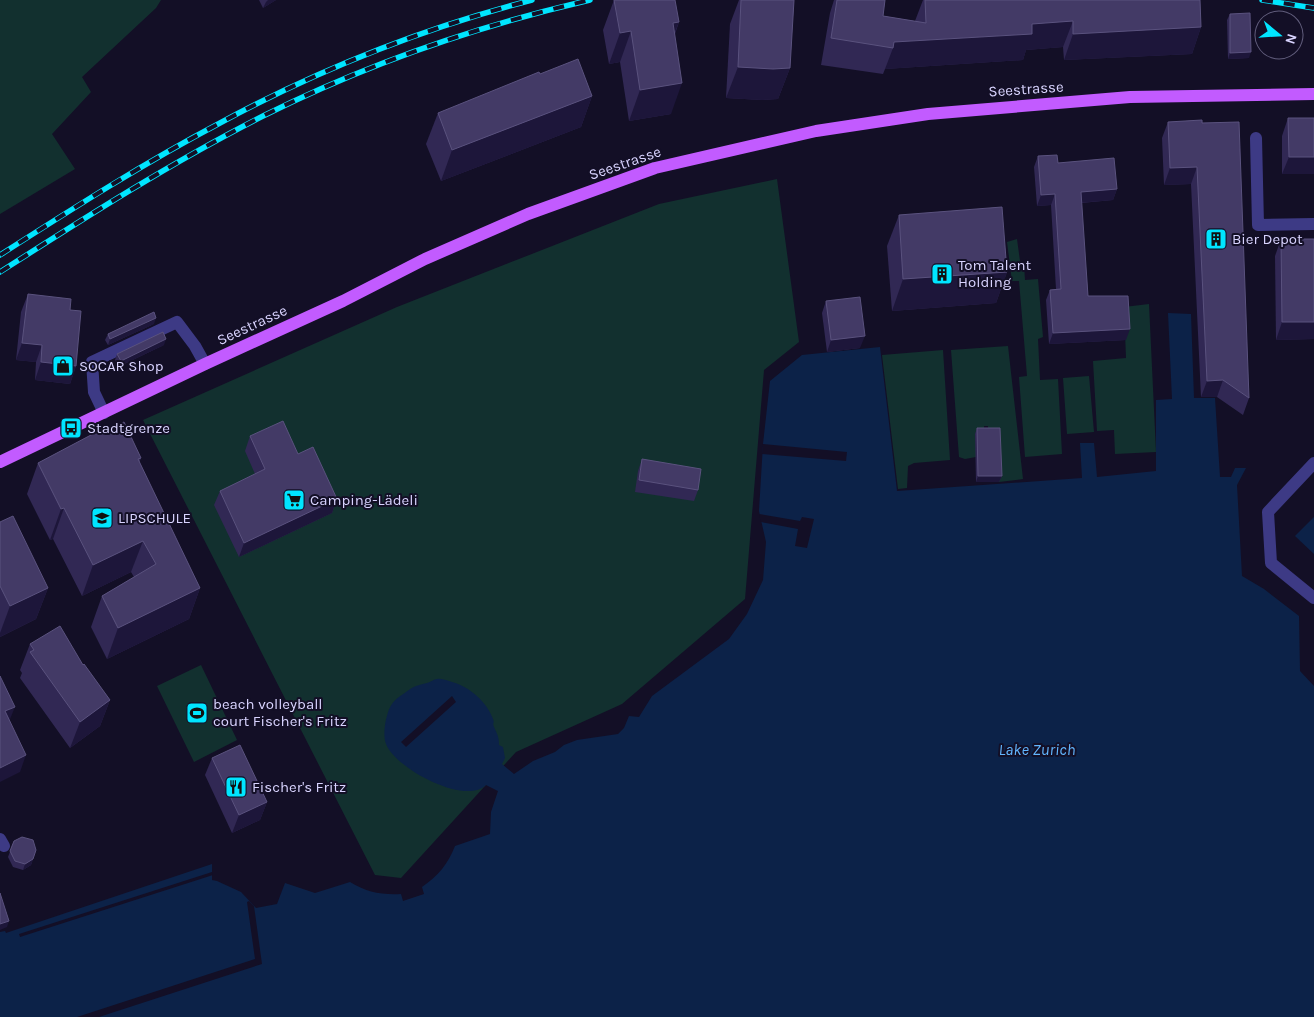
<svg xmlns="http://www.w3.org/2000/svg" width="1314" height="1017" font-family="Karla,sans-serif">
<rect width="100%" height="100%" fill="#130f26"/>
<!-- green -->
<g fill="#12302f">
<polygon points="0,0 161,0 156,8 82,77 91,92 52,134 75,169 0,214"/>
<polygon points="777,179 799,342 764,370 745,599 622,704 516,752 401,878 375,875 143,420 397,307 659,204"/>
<polygon points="1017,239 1020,261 1024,265 1025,280 1038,279 1043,337 1038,339 1040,380 1058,379 1062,454 1025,457 1019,377 1027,376 1019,281 1012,281 1007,242"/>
<polygon points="1149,304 1156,452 1115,454 1114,430 1097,431 1093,361 1126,358 1124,307"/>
<polygon points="1008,346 1023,479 999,482 998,435 988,435 988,426 984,426 984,435 976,457 965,459 959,457 951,350"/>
<polygon points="943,350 950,460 914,463 908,466 907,488 898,489 882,355"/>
<polygon points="1089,376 1094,432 1067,434 1063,378"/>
<polygon points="201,665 237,740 194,762 157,686"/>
</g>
<!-- water -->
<g fill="#0c2248">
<path d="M1168 313 1191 314 1194 398H1215L1220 477H1231L1235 468H1246L1237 485 1242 576 1264 589 1299 616 1300 671 1314 686V1017H0V932L5 931 6 933 212 864V880L217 881 241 892 256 908 277 904 285 883 315 893 350 882C366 892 381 895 401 894L403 901 424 894 422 887C438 876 448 864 455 846L490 834 491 812 498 791 486 785C465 806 395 768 386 744 382 735 386 712 392 704 395 699 402 695 406 692 414 686 418 685 427 683 431 682 434 679 437 679 442 678 448 681 452 682 470 687 487 702 493 719 495 725 492 721 494 727 497 734 499 736 499 745L503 747 505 758 502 764 514 774 533 761 555 752 564 745 577 740 618 734 624 728 629 716 639 717 652 696 729 639 747 614 763 580 766 542 759 511 763 444 770 381 802 355 880 347 897 491 1082 478 1080 443H1094L1097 477 1156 471V400L1172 399Z"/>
<polygon points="1314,517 1314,554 1295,536"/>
</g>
<!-- pier -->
<g fill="#130f26">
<polygon points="763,444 847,452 846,461 762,454"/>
<polygon points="759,514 800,521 802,517 814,519 807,548 795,546 798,529 761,522"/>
<polygon points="452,696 456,702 406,747 401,742"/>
<polygon points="212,872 213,875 20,937 19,934"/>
<polygon points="249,901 254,906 262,964 99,1017 77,1017 255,959 247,902"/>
</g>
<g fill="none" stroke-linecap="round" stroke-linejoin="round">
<!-- minor -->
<g stroke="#3d3a85" stroke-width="12">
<polyline points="1256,138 1258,225 1314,224"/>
<polyline points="104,413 94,392 92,362 177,322 195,346 205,364"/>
<polyline points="1314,463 1268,512 1271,563 1314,598"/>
<polyline points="0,839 4,846"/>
</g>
<!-- major -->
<polyline stroke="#c25bff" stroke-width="12" points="0,462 205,364 343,301 425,259 528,214 655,168 816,131 928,114 1130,97 1314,94"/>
<!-- rail casing -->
<g stroke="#00e5ff" stroke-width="5.5">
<g id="rail">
<polyline points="1262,0 1314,8"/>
<path d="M0 255C72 209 144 163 220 123 318 70 424 28 532 0"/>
<path d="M0 272C86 217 172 162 263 116 367 64 477 26 590 0"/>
</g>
</g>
<!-- rail -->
<use href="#rail" stroke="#130f26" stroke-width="4" stroke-dasharray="11" stroke-linecap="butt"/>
</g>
<!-- wall -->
<g fill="#312854">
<polygon points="259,0 276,0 263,8"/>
<polygon points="614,0 679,22 675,34 671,114 629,121 620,62 609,64 603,30"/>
<polygon points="739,0 794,0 790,68 778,99 762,100 726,98 730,24"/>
<polygon points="834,0 885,0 883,16 915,21 923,0 1200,0 1201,27 1192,54 1064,60 1063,47 1026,50 1023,60 885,69 883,74 821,65 830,13"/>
<polygon points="1230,14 1249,58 1228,59 1227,20"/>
<polygon points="540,74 592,96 581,127 441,181 426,144 438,113"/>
<polygon points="1288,118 1314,118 1314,174 1282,174 1282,136"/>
<polygon points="1202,120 1249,398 1243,415 1217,397 1201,397 1191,184 1164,185 1162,138 1168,122"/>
<polygon points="1038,156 1058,163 1117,189 1113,200 1081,203 1088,296 1126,340 1049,344 1046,300 1050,290 1056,289 1051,205 1037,206 1034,167"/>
<polygon points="899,215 1007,272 996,303 892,311 887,246"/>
<polygon points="1281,239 1314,239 1314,339 1276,340 1275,256"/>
<polygon points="28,294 70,310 76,366 70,384 35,380 36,362 16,360 21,312"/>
<polygon points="826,301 860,348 827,352 822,313"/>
<polygon points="154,324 108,345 105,340 108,334"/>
<polygon points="164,345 118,367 115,360 117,354"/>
<polygon points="977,428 1002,476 999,482 976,482 975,434"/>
<polygon points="109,429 141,458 139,463 200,588 189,619 107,659 91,627 102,596 134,577 131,572 82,596 53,539 50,540 27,494 38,463"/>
<polygon points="250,436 298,454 337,499 332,513 239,557 214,505 220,491 255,474 245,451"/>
<polygon points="642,459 698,490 694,501 635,492 638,471"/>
<polygon points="0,522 48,588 36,619 0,637"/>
<polygon points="30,644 83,665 110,700 100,726 70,748 20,678 22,673 20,670"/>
<polygon points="212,758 267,802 260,820 232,833 205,775"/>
<polygon points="14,841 36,850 31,865 23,870 13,867 8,857"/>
</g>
<!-- shaded-wall -->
<g fill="#1d163a">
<polygon points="268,0 276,0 263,8 266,2"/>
<polygon points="1073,21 1063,47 1026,50 1023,60 885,69 893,48 894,42 1032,24"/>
<polygon points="679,22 667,53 673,23"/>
<polygon points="1201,27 1192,54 1064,60 1073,34"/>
<polygon points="631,31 620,62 609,64 620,33"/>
<polygon points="1251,52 1249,58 1228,59 1230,53"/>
<polygon points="738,67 790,68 778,99 762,100 726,98"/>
<polygon points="682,83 671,114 629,121 640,90"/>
<polygon points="592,96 581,127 441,181 452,150"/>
<polygon points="1289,157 1314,157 1314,174 1282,174"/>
<polygon points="1197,167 1191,184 1164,185 1170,168"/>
<polygon points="1117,189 1113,200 1077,203 1081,192"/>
<polygon points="1055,194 1051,205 1037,206 1041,195"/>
<polygon points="1007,272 996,303 892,311 903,279"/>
<polygon points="156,318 154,324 108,345 110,339"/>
<polygon points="1282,322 1314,322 1314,339 1276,340"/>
<polygon points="1130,329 1126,340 1049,344 1053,333"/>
<polygon points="865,336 860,348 827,352 831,340"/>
<polygon points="166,339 164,345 118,367 121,361"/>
<polygon points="22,343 42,345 36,362 16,360"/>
<polygon points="41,362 76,366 70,384 35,380"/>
<polygon points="1223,380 1217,397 1201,397 1207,381"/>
<polygon points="978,476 1002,476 999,482 976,482"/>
<polygon points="337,499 332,513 239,557 244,543"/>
<polygon points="64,508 53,539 50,540 61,509"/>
<polygon points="143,541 131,572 82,596 93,565"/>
<polygon points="48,588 36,619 0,637 0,633 10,606"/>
<polygon points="200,588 189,619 107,659 118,628"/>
<polygon points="110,700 100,726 70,748 80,722"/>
<polygon points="15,707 8,724 5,711"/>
<polygon points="26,755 20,772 0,782 0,768"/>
<polygon points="267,802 260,820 232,833 239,815"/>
<polygon points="33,859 31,865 23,870 25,864"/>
<polygon points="9,921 7,927 0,930 0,924"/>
</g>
<!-- building -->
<g fill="#433a66" stroke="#5a527e">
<polygon points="614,0 675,0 679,22 673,23 682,83 640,90 631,31 620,33"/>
<polygon points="741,0 794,0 790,68 773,69 738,67"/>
<polygon points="837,0 885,0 883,16 926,23 925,0 1200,0 1201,27 1073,34 1073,21 1032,24 1032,34 894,42 893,48 831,38"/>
<polygon points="1250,13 1251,52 1230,53 1230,14"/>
<polygon points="578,59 592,96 452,150 438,113 539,72 540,74"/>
<polygon points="1288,118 1314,118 1314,157 1289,157"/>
<polygon points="1202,120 1202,123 1239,122 1249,398 1223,380 1207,381 1197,167 1170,168 1168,122"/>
<polygon points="1057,155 1058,163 1114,158 1117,189 1081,192 1088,296 1128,296 1130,329 1053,333 1050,290 1061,289 1055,194 1041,195 1038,156"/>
<polygon points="1002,207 1007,272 903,279 899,215"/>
<polygon points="1281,239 1314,239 1314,322 1282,322"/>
<polygon points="28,294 71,299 70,310 81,311 76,366 41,362 42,345 22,343"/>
<polygon points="860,297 865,336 831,340 826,301"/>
<polygon points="154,312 156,318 110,339 108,334"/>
<polygon points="163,332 166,339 121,361 117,354"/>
<polygon points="283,421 298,454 313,447 337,499 244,543 220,491 265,469 250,436"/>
<polygon points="124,422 141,458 138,459 200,588 118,628 102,596 156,564 143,541 93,565 64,508 61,509 38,463 108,426 109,429"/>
<polygon points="977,428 1000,428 1002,476 978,476"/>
<polygon points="642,459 701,469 698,490 639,480"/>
<polygon points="13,516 48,588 10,606 0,586 0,522"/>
<polygon points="60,626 83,665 84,664 110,700 80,722 30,652 34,650 30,644"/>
<polygon points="0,676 15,707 5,711 26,755 0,768"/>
<polygon points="240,745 267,802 239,815 212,758"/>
<polygon points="22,837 33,840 36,850 33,859 25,864 15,861 10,851 14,841"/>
<polygon points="0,893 9,921 0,924"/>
</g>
<!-- icons -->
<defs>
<g id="building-square" transform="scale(1.125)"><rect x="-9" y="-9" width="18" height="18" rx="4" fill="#00e5ff" stroke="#130f26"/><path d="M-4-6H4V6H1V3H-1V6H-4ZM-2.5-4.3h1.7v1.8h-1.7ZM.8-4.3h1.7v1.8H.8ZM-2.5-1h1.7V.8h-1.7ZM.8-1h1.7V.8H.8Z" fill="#111"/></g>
<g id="shop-square" transform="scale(1.125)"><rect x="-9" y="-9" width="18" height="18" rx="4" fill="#00e5ff" stroke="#130f26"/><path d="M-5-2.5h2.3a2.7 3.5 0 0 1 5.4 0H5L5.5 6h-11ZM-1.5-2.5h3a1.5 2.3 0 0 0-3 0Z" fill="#111"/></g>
<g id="bus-square" transform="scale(1.125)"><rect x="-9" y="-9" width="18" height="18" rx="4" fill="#00e5ff" stroke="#130f26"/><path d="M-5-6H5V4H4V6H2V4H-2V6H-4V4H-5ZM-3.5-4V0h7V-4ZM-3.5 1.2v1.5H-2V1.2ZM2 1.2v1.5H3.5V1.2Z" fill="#111"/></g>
<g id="supermarket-square" transform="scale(1.125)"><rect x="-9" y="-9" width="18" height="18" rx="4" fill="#00e5ff" stroke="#130f26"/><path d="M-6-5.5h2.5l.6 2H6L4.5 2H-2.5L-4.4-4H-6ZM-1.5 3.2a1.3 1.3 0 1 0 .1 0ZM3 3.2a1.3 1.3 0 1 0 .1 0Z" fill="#111"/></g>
<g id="school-square" transform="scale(1.125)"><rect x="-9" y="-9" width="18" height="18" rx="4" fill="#00e5ff" stroke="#130f26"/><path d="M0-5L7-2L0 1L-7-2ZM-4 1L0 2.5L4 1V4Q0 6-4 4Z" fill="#111"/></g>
<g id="stadium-square" transform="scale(1.125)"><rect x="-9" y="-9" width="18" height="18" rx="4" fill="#00e5ff" stroke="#130f26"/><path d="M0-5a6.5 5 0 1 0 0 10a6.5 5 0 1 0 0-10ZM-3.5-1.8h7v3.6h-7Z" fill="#111"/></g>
<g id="restaurant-square" transform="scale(1.125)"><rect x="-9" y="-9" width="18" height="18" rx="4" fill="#00e5ff" stroke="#130f26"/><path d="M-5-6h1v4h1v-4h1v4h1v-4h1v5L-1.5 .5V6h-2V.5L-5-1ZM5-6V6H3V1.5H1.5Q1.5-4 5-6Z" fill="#111"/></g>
</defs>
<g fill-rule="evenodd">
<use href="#building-square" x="1216" y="239"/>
<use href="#building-square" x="942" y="274"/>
<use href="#shop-square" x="63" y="366"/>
<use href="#bus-square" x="71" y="428"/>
<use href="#supermarket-square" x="294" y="500"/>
<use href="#school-square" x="102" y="518"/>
<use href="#stadium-square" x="197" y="713"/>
<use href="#restaurant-square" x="236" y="787"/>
</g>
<g text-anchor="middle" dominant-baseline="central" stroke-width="4" stroke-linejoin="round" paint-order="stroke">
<!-- street labels -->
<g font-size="15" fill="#d9d4ff" stroke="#130f26">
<text transform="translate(1026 89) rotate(-4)">Seestrasse</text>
<text transform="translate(625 163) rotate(-19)">Seestrasse</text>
<text transform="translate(252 325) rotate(-25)">Seestrasse</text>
</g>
<!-- poi labels -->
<g font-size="15" fill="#d9d4ff" stroke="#130f26" text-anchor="start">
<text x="1232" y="239">Bier Depot</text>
<text x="958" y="265">Tom Talent<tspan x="958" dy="17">Holding</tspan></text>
<text x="79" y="366">SOCAR Shop</text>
<text x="87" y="428">Stadtgrenze</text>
<text x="310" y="500">Camping-Lädeli</text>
<text x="118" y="518">LIPSCHULE</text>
<text x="213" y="704">beach volleyball<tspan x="213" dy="17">court Fischer's Fritz</tspan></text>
<text x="252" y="787">Fischer's Fritz</text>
</g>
<!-- water labels -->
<g font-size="16" font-style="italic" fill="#62b6ff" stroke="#130f26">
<text x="1037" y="749">Lake Zurich</text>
</g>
</g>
<!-- north arrow -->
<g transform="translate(1279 35) rotate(108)"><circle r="24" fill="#130f26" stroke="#625e7d"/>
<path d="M0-4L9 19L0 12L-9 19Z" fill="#00e5ff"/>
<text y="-8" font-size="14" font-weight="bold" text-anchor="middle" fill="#d9d4ff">N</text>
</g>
</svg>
